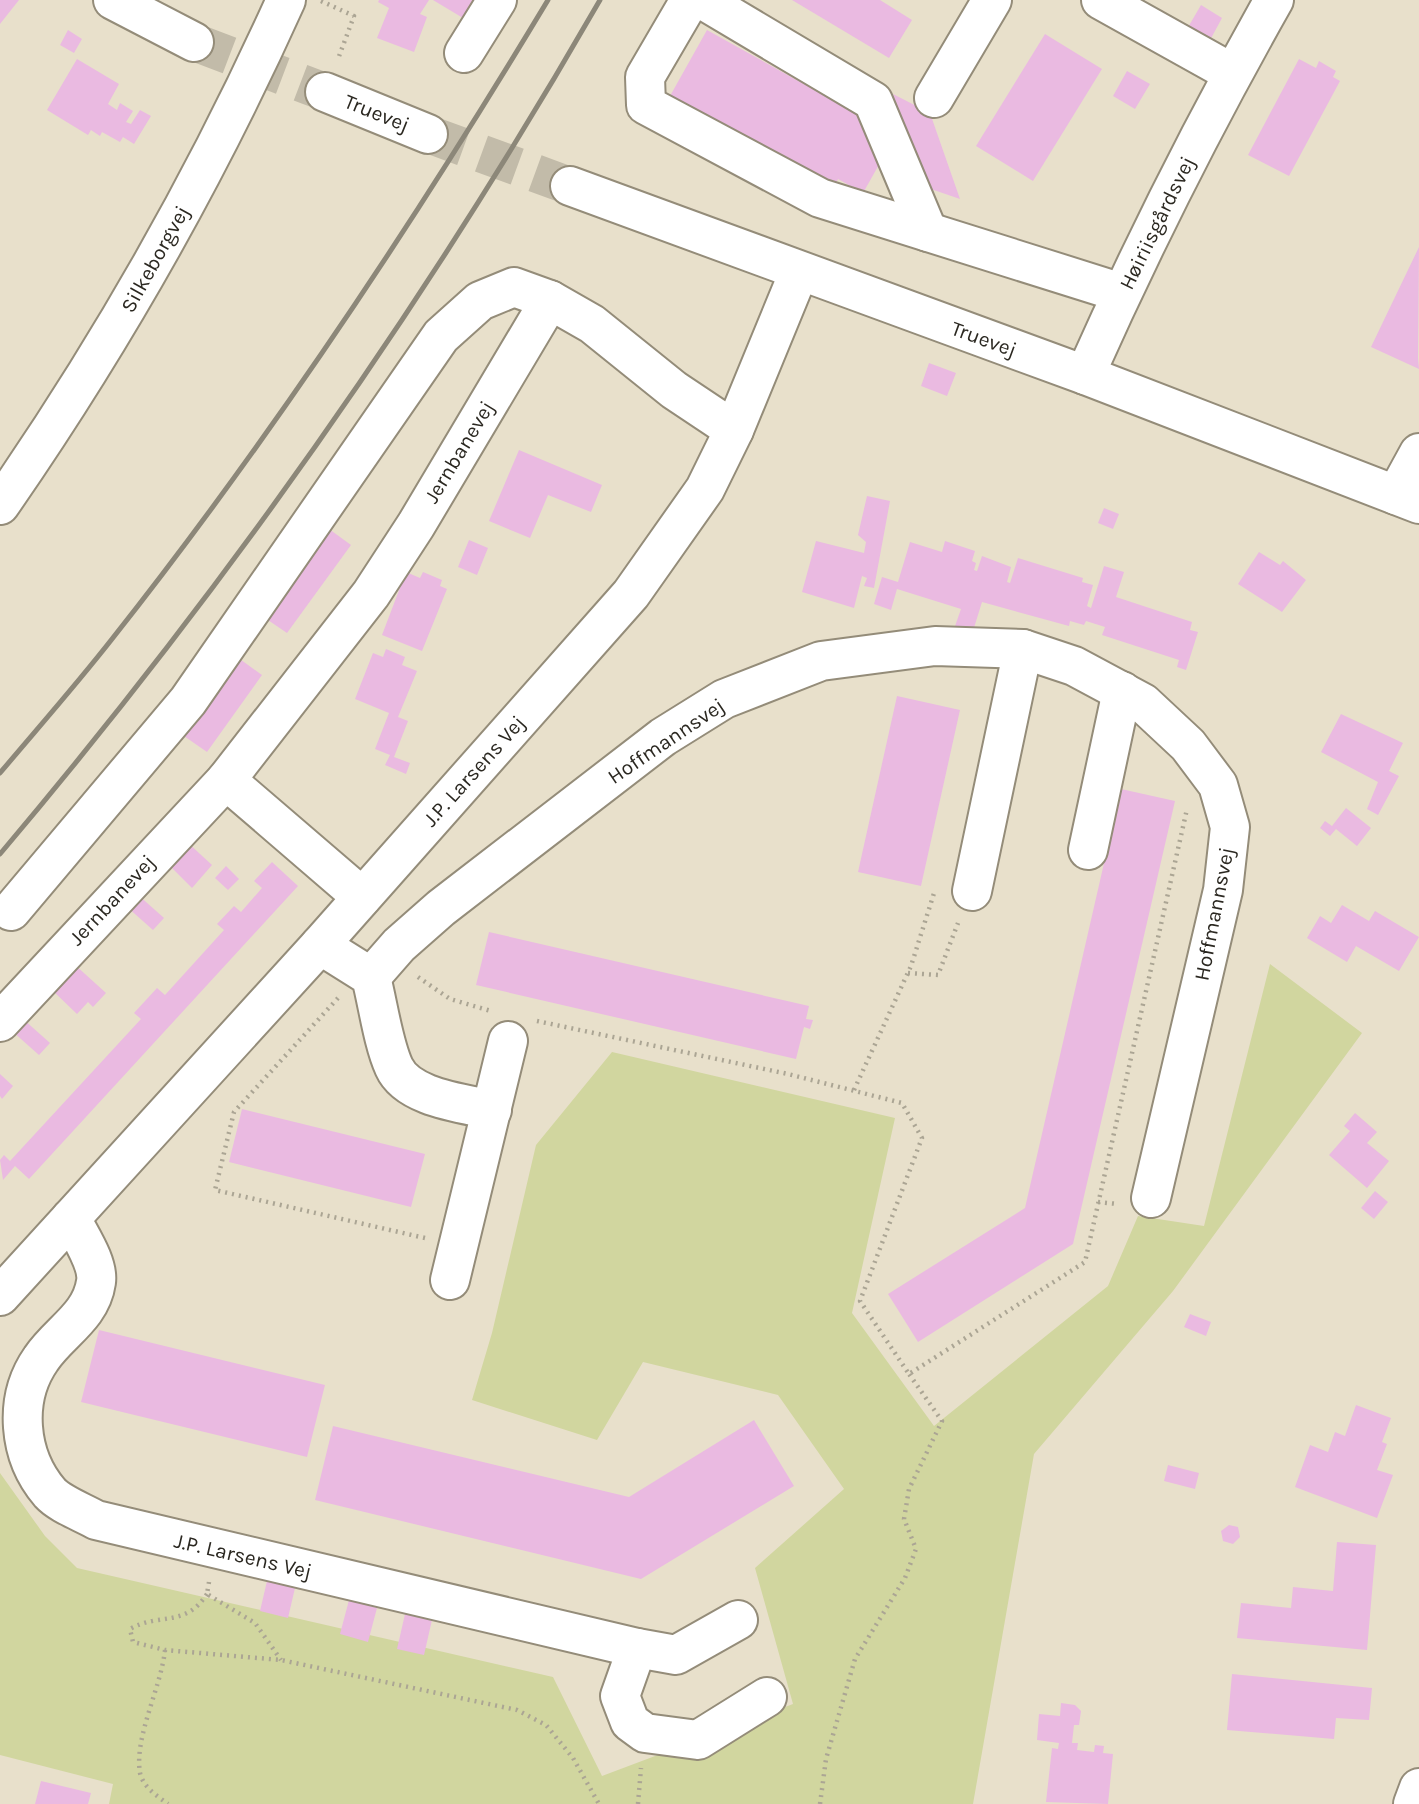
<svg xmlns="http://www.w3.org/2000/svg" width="1419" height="1804" font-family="Karla,sans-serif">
<rect width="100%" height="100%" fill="#e8e0cb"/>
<!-- green -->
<polygon fill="#d1d69f" points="1270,964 1362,1033 1173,1291 1034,1454 973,1804 109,1804 113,1784 0,1755 0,1473 45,1536 77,1568 553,1677 602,1776 793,1704 755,1568 844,1489 778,1395 643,1362 597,1440 472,1400 492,1333 536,1145 612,1052 895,1118 852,1313 934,1426 1108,1286 1138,1216 1204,1226"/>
<!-- building -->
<g fill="#eabae1">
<polygon points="0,0 19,0 0,24"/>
<polygon points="379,0 429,0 420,14 427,17 414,52 377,38 389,8 378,2"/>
<polygon points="433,0 474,0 463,18"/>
<polygon points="792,0 880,0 912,20 889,58"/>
<polygon points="1201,5 1222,18 1209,42 1187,29"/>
<polygon points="68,30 82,39 74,53 60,45"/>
<polygon points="707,30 870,121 864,131 885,154 863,193 838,179 834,187 670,96"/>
<polygon points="1045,34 1102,69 1033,181 976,146"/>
<polygon points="77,59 119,84 108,104 117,110 120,103 133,111 126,122 131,124 140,110 151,116 134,144 123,137 120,142 102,132 100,136 91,130 88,135 47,110"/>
<polygon points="1299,59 1316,68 1319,61 1336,71 1333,77 1340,81 1289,176 1248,155"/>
<polygon points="1127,71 1150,84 1135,109 1113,96"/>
<polygon points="893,94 930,113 960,199 925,187"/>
<polygon points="1419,247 1418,358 1419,369 1371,347"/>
<polygon points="929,363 956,373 947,396 921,386"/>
<polygon points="519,450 602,485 591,512 548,495 530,538 489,521"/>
<polygon points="867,496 890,501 874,588 864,586 867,578 862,576 854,608 802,592 816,541 864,553 866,542 858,535"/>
<polygon points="1104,508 1119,514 1113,529 1098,523"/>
<polygon points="329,529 351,545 287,633 265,618"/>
<polygon points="469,540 488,548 477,575 458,567"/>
<polygon points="945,541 975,551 972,561 976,563 974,570 977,571 982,556 1011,567 1007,582 1010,583 1018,558 1083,578 1082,582 1093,585 1087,606 1091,608 1104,566 1124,572 1116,597 1192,622 1190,630 1198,632 1186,670 1177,667 1179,660 1102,635 1105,627 1086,621 1084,625 1070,621 1069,626 982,602 973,631 954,629 961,609 897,589 891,610 874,604 882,577 898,582 910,542 942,552"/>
<polygon points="1259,552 1280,565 1283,561 1306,580 1282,612 1238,584"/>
<polygon points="406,572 420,578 423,572 442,580 440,586 447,589 422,651 382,635"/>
<polygon points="386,649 405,657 402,665 417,671 398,717 408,721 394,757 410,763 406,774 385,765 390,755 375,749 389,713 355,699 373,653 383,657"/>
<polygon points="237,657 262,675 207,752 181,734"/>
<polygon points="897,696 960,710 921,886 858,872"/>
<polygon points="1341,714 1403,743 1389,771 1399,776 1378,815 1367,809 1378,782 1321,752"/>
<polygon points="1121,789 1175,801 1073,1244 918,1342 888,1294 1025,1208"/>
<polygon points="1346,808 1371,828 1357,846 1336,829 1330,836 1320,828 1325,821 1332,826"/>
<polygon points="187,842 212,865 192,888 168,864"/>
<polygon points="272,862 298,886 29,1179 15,1166 3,1180 0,1160 4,1155 10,1161 141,1019 134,1013 157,988 165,995 224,930 217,924 234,906 241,912 262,888 254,881"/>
<polygon points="226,866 239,879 228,890 215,878"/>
<polygon points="137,894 164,918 153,930 126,906"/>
<polygon points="1342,905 1369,921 1375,911 1419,937 1399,971 1356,946 1347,962 1307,938 1320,916 1331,923"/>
<polygon points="489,932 809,1006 806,1019 813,1020 810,1029 804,1027 796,1059 476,985"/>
<polygon points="74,964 106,993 93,1007 88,1002 77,1014 51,989"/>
<polygon points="23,1019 50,1043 39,1055 12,1031"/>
<polygon points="0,1074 13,1086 2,1099 0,1096"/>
<polygon points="242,1109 425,1154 411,1207 229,1162"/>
<polygon points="1355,1113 1377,1132 1367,1143 1389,1161 1367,1188 1329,1155 1350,1131 1344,1126"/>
<polygon points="1375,1191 1388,1202 1374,1219 1361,1208"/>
<polygon points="1190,1314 1211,1322 1206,1336 1184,1327"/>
<polygon points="99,1330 325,1385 307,1457 81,1402"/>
<polygon points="1356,1405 1391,1418 1382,1442 1387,1444 1377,1470 1393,1475 1377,1518 1295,1487 1310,1445 1328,1452 1335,1432 1345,1436"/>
<polygon points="754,1420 794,1486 641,1579 315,1500 333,1426 629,1497"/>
<polygon points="1168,1465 1199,1473 1195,1489 1164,1481"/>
<polygon points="1229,1525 1238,1527 1240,1537 1233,1544 1223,1541 1221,1531"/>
<polygon points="1337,1542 1376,1545 1367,1650 1237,1638 1241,1603 1291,1608 1293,1587 1333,1591"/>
<polygon points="267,1581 295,1588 288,1618 260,1611"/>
<polygon points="349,1600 377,1608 368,1642 340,1634"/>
<polygon points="405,1614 432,1620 424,1655 397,1649"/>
<polygon points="1232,1674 1372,1688 1369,1720 1336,1718 1334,1739 1227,1730"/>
<polygon points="1061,1703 1075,1705 1081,1711 1079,1725 1074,1725 1072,1743 1078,1743 1077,1750 1094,1752 1095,1745 1104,1746 1103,1753 1113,1754 1108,1804 1046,1802 1052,1748 1058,1749 1059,1743 1037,1740 1039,1714 1060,1716"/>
<polygon points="41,1781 91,1793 88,1804 35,1804"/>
</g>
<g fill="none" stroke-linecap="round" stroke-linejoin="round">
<!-- minor-tunnel -->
<g stroke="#c2bba9" stroke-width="38" stroke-dasharray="38 19" stroke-linecap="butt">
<polyline points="194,42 325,92"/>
<polyline points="428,134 570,186"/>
</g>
<!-- minor casing -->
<g stroke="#948c79" stroke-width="42">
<g id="minor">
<polyline points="113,0 194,42"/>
<polyline points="690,0 645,77 646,105 820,198 1122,293"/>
<polyline points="703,0 873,101 928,232"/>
<polyline points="1101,0 1232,73"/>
<polyline points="464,53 497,0"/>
<polyline points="325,92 428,134"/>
<polyline points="934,98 992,0"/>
<polyline points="570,186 1085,375 1419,504"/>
<path d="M1085 375C1142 247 1205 122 1274 0"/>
<polyline points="1396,495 1419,453"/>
<polyline points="226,780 371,594 416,525 550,300"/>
<polyline points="1088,850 1122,691"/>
<polyline points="972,891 1023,649"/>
<polyline points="11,911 188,701 441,336 480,301 514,287 550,300 592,324 674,390 734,430"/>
<path d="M320 945 371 977C378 1004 383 1043 394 1067 408 1098 463 1103 492 1110"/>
<polyline points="371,977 399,945 441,908 663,737 724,699 821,661 935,646 1023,649 1074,666 1143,703 1188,745 1218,785 1230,827 1223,890 1151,1198"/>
<polyline points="0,1022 226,780 362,897"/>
<path d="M71 1218C79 1235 99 1263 96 1282 91 1317 59 1332 41 1359 13 1399 18 1456 50 1493 60 1504 82 1512 96 1520L637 1648 676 1655 738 1620"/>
<polyline points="450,1280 508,1041"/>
<polyline points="0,1296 320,945 631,594 705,489 734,430 799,272"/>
<polyline points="637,1648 620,1696 630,1722 645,1733 698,1740 767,1697"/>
<polyline points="1413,1804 1419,1788"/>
</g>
</g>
<!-- major casing -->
<g stroke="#948c79" stroke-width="42">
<path id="major" d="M0 505C111 345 206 178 286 0"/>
</g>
<!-- path -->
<g stroke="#aba594" stroke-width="4.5" stroke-dasharray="2 5" stroke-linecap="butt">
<polyline points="321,1 354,16 338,59"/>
<polyline points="908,973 938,975 958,923"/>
<polyline points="418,977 450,999 491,1011"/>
<polyline points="338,998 234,1112 215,1190 425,1238"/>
<polyline points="537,1021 788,1074 902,1103 922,1138 860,1301 909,1374 1085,1262 1187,809"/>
<polyline points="854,1090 911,966 935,890"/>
<polyline points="1098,1202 1118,1204"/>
<polyline points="209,1582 207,1594 255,1623 281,1660"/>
<path d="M207 1594C185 1628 160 1612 130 1629L133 1642 165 1650 281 1660 517 1710 546 1725 573 1758 599 1804"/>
<path d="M165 1650C161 1688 134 1737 140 1773 143 1787 157 1796 168 1804"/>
<polyline points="638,1804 641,1768"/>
<polyline points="820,1804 826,1759 855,1659 905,1578 916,1549 904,1519 909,1489 942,1421 909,1374"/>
</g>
<!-- minor -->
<use href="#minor" stroke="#fff" stroke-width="38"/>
<!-- major -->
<use href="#major" stroke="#fff" stroke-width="38"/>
<!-- rail -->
<g stroke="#8c8779" stroke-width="5">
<path d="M0 773C37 729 76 685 112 639 272 437 415 221 548 0"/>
<path d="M0 854C226 587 426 303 600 0"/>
</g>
</g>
<g text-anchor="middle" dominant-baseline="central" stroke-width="5" stroke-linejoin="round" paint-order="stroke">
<!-- street labels -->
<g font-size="21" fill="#2b2821" stroke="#fff">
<text transform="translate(377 113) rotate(22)">Truevej</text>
<text transform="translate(1157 223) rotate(-64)">Høiriisgårdsvej</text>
<text transform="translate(155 259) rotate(-61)">Silkeborgvej</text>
<text transform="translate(984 339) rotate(20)">Truevej</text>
<text transform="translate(459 452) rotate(-59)">Jernbanevej</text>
<text transform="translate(666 741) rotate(-34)">Hoffmannsvej</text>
<text transform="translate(474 771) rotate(-48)">J.P. Larsens Vej</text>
<text transform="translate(112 900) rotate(-47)">Jernbanevej</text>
<text transform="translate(1214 914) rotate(-79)">Hoffmannsvej</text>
<text transform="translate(243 1556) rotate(13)">J.P. Larsens Vej</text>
</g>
</g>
</svg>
